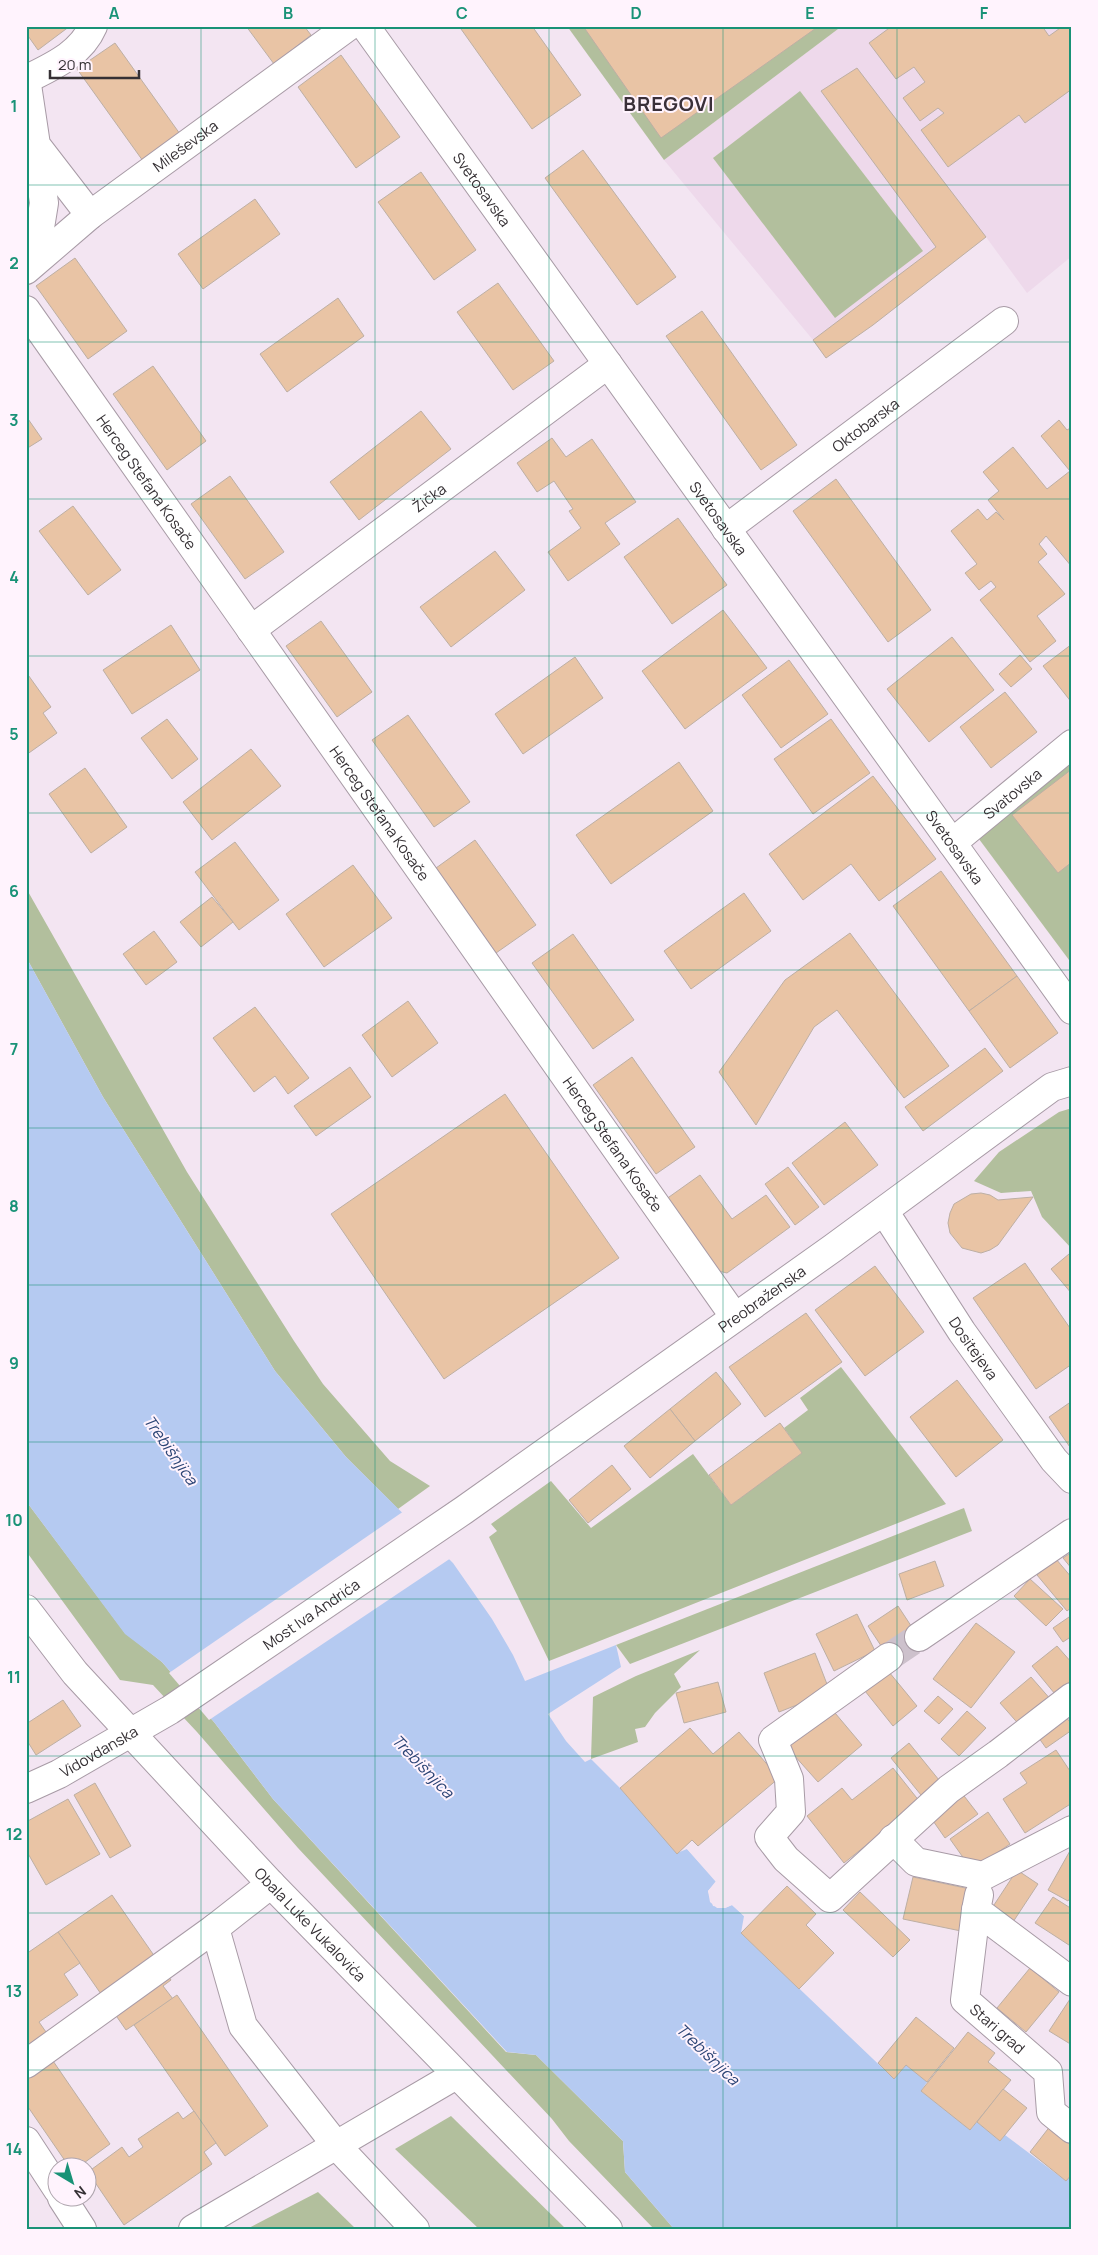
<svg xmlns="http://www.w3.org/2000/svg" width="1098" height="2255" font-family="Manrope,sans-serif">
<rect width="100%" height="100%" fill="#f3e5f2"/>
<!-- built -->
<polygon fill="#eed9eb" points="842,26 1072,26 1072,256 1027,293 986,237 826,358 813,340 664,160"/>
<!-- green -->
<g fill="#b2bf9d">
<polygon points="567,26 842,26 664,160"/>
<polygon points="800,91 923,251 835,318 713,158"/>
<polygon points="1072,761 1072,964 976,835"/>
<polygon points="26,888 187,1172 294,1341 323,1384 390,1461 430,1486 398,1509 346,1457 275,1371 103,1097 26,957"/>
<polygon points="1072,1108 1072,1249 1042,1217 1031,1191 1001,1193 974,1181 999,1152 1059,1112"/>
<polygon points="841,1367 946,1504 549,1661 489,1537 497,1531 491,1524 551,1481 591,1528 693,1454 731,1505 801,1452 784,1428 808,1410 800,1398"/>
<polygon points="26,1501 125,1633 162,1662 214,1722 273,1799 506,2052 536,2055 623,2141 625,2172 674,2229 654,2229 569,2141 552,2119 298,1848 197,1732 153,1685 120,1680 26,1551"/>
<polygon points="964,1508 972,1531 630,1664 616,1645"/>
<polygon points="700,1650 674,1674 681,1687 655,1713 645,1727 635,1729 638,1742 591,1759 593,1697 636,1676"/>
<polygon points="451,2116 566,2229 479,2229 395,2149"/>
<polygon points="318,2192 356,2229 247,2229"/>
</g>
<!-- water -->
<polygon fill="#b5caf1" points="26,957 103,1097 275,1371 346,1457 453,1563 492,1619 513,1655 525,1681 616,1645 621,1667 548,1714 566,1741 585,1762 591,1759 620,1788 677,1853 687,1849 716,1882 708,1891 713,1906 725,1908 732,1905 744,1916 741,1933 894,2079 906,2065 927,2082 921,2091 970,2130 977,2122 1000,2141 1005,2135 1066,2181 1072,2174 1072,2229 674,2229 625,2172 623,2141 536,2055 507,2052 273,1799 214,1722 162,1662 125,1634 26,1501"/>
<!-- pier -->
<g fill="#f3e5f2">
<polygon points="404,1511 451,1558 209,1720 169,1673"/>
<polygon points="688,1847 718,1881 710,1892 712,1901 717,1905 725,1906 733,1902 746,1915 744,1916 732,1905 725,1908 717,1908 710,1902 708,1891 716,1881 687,1849"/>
</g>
<!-- building -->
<g fill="#e9c4a5" stroke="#bdafa4">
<polygon points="26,26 70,26 38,50 26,33"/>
<polygon points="246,26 304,26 311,35 274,64"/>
<polygon points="465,26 532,26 581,95 532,129 461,29"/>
<polygon points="583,26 819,26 661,138"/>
<polygon points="892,26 1042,26 1049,36 1063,26 1072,26 1072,89 1025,123 1019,115 948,167 921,130 944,113 938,108 920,121 903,98 925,82 914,67 896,79 869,43"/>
<polygon points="115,43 180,134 143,161 77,69"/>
<polygon points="341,55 400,137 356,168 298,87"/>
<polygon points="857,68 986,237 873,325 826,358 813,340 936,247 821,91"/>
<polygon points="583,150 676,277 637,305 545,178"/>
<polygon points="421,172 476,250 434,280 378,202"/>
<polygon points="255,199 280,234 203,289 178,254"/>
<polygon points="75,258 127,331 88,359 36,286"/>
<polygon points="498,283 554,361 513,390 457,312"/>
<polygon points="338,298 364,336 287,392 260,354"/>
<polygon points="702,311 797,445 761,470 666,336"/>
<polygon points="153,366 206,441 167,470 113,394"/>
<polygon points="421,411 451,449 359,520 330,482"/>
<polygon points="26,416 42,439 26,449"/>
<polygon points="1059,420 1067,430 1072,427 1072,567 1046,536 1039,544 1047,554 1038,562 1065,594 1037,616 1056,641 1030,662 980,600 996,587 991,581 979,590 965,573 977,564 951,531 978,509 987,520 996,512 1004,520 988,500 999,491 983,472 1013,447 1047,489 1070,471 1041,436"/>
<polygon points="552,438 566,457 592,439 636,502 605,523 620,544 568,581 548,552 581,528 569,511 573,509 554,481 537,492 517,463"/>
<polygon points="230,476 284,552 245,579 191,504"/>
<polygon points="836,479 931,610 888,642 793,511"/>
<polygon points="73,506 121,570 88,595 39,531"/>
<polygon points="678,518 727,585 672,624 624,557"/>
<polygon points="495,551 525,590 451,647 420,607"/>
<polygon points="723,610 767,668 685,729 642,671"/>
<polygon points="321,621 372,692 337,717 286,646"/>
<polygon points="171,625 200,670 132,714 103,670"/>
<polygon points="952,637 994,690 929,742 887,689"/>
<polygon points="1072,644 1072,703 1043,666"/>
<polygon points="1020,655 1032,669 1011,687 999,674"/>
<polygon points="575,657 603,698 523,754 495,714"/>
<polygon points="789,660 828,714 781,748 742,695"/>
<polygon points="26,672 51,707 43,713 57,733 26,755"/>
<polygon points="1005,692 1037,732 991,768 960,727"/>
<polygon points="408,715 470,802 434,827 372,740"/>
<polygon points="167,719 198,759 172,779 141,738"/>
<polygon points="831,719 870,773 813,814 774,759"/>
<polygon points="251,749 281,786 212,840 183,802"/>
<polygon points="679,762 713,811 611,884 576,835"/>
<polygon points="85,768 127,827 91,853 49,794"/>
<polygon points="1072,769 1072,862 1058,873 1012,815"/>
<polygon points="873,776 936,859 879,901 851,864 803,900 769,854"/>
<polygon points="475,840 536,925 496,953 436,868"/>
<polygon points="235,842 279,900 239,930 195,872"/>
<polygon points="353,865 392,918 324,967 286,914"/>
<polygon points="941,871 1017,976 969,1011 893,906"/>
<polygon points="744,893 771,931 691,989 664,951"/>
<polygon points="212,897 233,922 201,947 180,922"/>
<polygon points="154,931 177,962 146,985 123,954"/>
<polygon points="850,933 949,1066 904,1098 837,1010 814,1027 756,1125 719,1072 785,980"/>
<polygon points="573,934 634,1020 593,1049 532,963"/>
<polygon points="1017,976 1058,1033 1010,1068 969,1011"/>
<polygon points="408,1001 438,1043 392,1077 362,1035"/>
<polygon points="255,1007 309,1078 288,1094 275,1076 254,1092 213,1038"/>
<polygon points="985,1048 1003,1071 923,1131 905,1107"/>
<polygon points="632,1057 695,1147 656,1174 593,1085"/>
<polygon points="350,1067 371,1097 316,1136 294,1106"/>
<polygon points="505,1094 619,1258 444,1379 331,1214"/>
<polygon points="845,1122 878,1165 824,1205 792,1163"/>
<polygon points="788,1167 819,1207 795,1225 765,1184"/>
<polygon points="700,1175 732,1219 766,1195 790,1227 727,1273 710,1269 662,1202"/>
<polygon points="981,1193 990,1195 998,1200 1033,1197 998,1245 990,1250 981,1253 962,1248 950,1233 948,1223 950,1213 954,1204 971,1194"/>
<polygon points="1069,1254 1072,1258 1072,1294 1051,1269"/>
<polygon points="1025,1263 1072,1331 1072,1364 1036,1389 973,1298"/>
<polygon points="875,1266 924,1332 865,1376 815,1310"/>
<polygon points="806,1313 842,1362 765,1417 729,1367"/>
<polygon points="716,1372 741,1404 695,1441 670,1409"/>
<polygon points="957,1380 1003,1440 956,1477 910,1417"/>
<polygon points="1072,1401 1072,1450 1049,1417"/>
<polygon points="670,1409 695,1441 650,1478 624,1446"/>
<polygon points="780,1423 802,1453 731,1505 709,1475"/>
<polygon points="612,1465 631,1489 588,1523 569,1500"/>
<polygon points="1072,1552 1072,1569 1063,1558"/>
<polygon points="1056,1559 1072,1578 1072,1607 1067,1611 1037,1575"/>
<polygon points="935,1561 944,1586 907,1600 899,1574"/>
<polygon points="1030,1579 1063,1609 1046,1626 1014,1596"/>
<polygon points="898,1606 923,1644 893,1664 868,1626"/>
<polygon points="857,1614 875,1651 834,1671 816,1634"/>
<polygon points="1072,1615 1072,1636 1063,1642 1053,1628"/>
<polygon points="976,1623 1015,1652 971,1708 933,1679"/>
<polygon points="1057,1646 1072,1663 1072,1680 1055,1694 1032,1666"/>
<polygon points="815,1653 830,1692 779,1712 764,1673"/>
<polygon points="889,1672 917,1706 893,1726 865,1691"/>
<polygon points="1031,1677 1052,1701 1022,1728 1000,1703"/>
<polygon points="718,1682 726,1712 684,1723 676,1693"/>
<polygon points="938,1696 953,1709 939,1724 924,1711"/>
<polygon points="63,1700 81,1726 36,1755 26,1739 26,1724"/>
<polygon points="830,1707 862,1745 818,1782 785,1745"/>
<polygon points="967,1711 986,1728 959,1756 941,1739"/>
<polygon points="1064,1714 1072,1725 1072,1730 1046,1748 1036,1734"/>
<polygon points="690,1728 713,1754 739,1732 779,1778 698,1846 692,1840 677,1854 620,1788"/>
<polygon points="909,1743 939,1780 921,1795 891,1758"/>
<polygon points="1056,1750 1072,1774 1072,1803 1025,1833 1003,1799 1027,1783 1020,1773"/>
<polygon points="893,1768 920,1802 844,1863 807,1816 842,1788 852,1800"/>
<polygon points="95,1783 131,1846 110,1858 74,1795"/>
<polygon points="961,1792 978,1814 945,1838 929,1815"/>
<polygon points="68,1799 100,1854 46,1885 26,1850 26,1822"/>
<polygon points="988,1812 1010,1844 972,1870 950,1839"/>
<polygon points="1071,1849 1072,1895 1068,1901 1048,1890"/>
<polygon points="1017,1870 1038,1884 1013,1922 992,1908"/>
<polygon points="913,1877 970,1889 961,1931 903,1919"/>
<polygon points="787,1886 816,1914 806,1925 834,1953 799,1989 741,1933"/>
<polygon points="860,1892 910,1940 893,1957 843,1910"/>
<polygon points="112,1895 171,1980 163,1986 173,1999 126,2030 58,1932"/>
<polygon points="1053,1897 1072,1909 1072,1947 1035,1923"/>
<polygon points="58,1932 80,1963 64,1974 78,1995 39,2022 60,2052 51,2058 110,2144 77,2168 70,2168 26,2104 26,1954"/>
<polygon points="1030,1968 1059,1992 1026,2032 997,2008"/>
<polygon points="177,1995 268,2126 225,2156 134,2025"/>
<polygon points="1072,1996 1072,2045 1049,2031"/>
<polygon points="916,2017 954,2048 927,2082 906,2065 894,2079 878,2063"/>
<polygon points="968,2032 995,2053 988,2062 1011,2080 970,2130 921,2091"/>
<polygon points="1003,2089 1027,2108 1000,2141 977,2122"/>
<polygon points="194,2111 216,2143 204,2152 212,2164 124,2225 88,2172 122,2147 129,2157 143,2147 138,2139 178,2112 183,2119"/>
<polygon points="1051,2125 1072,2141 1072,2174 1066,2181 1030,2152"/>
</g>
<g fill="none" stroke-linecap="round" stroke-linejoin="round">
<!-- minor-tunnel -->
<polyline stroke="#cdc1cc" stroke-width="28" stroke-dasharray="28 14" stroke-linecap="butt" points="889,1657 919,1637"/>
<!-- minor casing -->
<g stroke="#a89ba6" stroke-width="30">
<g id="minor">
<path id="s1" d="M365 26 1072 1010"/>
<polyline points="26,78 36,145 90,215"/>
<path d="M27 79C53 66 81 54 93 26"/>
<polyline points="26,267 38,240 44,203 36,146"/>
<path id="s2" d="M26 270 90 215 349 26"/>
<path id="s3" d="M26 310 734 1316"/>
<path id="s4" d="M726 529 1004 321"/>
<path id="s5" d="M251 630 608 364"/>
<path id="s6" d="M952 843 1072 744"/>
<path id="s7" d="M884 1211 962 1332 1054 1460 1072 1479"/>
<path id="s8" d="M26 1609 75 1673 271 1884 608 2229"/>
<polyline points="919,1637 1072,1533"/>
<polyline points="889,1657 773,1740 789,1779 791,1812 769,1837 786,1859 830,1898 949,1789 998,1754 1072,1697"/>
<path id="s9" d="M26 1789 59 1774 170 1710 464 1510 833 1248 1052 1087 1072 1081"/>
<polyline points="893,1839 916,1862 983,1876 1072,1830"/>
<polyline points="979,1895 976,1910 1072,1982"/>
<path id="s10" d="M976 1910 965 2000 1048 2072 1051 2112 1072 2129"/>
<polyline points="215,1928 243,2026 336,2145 415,2229"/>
<polyline points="26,2064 215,1928 271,1884"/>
<polyline points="26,2141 58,2190"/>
<polyline points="62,2198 82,2229"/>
<polyline points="193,2229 456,2075"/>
</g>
</g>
<!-- minor -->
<use href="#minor" stroke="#fff" stroke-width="28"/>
</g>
<!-- grid -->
<path fill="none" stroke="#199277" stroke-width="1" stroke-opacity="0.55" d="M201 26V2229M375 26V2229M549 26V2229M723 26V2229M897 26V2229M26 185H1072M26 342H1072M26 499H1072M26 656H1072M26 813H1072M26 970H1072M26 1128H1072M26 1285H1072M26 1442H1072M26 1599H1072M26 1756H1072M26 1913H1072M26 2070H1072"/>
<g text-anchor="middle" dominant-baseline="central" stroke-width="4" stroke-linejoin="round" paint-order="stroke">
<!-- street labels -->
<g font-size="15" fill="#353034" stroke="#fff3fd">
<text stroke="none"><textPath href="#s2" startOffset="202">Mileševska</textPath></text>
<text stroke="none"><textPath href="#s1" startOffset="201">Svetosavska</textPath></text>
<text stroke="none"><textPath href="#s4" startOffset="174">Oktobarska</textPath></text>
<text stroke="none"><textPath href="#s3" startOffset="210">Herceg Stefana Kosače</textPath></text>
<text stroke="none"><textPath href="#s5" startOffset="222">Žička</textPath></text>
<text stroke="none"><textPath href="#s1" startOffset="606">Svetosavska</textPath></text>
<text stroke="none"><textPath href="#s6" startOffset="78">Svatovska</textPath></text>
<text stroke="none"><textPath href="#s3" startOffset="615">Herceg Stefana Kosače</textPath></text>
<text stroke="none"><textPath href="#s1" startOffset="1011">Svetosavska</textPath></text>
<text stroke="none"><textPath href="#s3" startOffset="1020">Herceg Stefana Kosače</textPath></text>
<text stroke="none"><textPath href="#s9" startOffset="885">Preobraženska</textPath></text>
<text stroke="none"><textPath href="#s7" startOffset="164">Dositejeva</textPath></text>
<text stroke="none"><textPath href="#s9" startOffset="335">Most Iva Andrića</textPath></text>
<text stroke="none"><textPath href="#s9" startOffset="82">Vidovdanska</textPath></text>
<text stroke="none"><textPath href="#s8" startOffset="425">Obala Luke Vukalovića</textPath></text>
<text stroke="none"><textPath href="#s10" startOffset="134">Stari grad</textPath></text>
</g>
<!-- water labels -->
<g font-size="16" font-style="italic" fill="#2b4475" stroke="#fff3fd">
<text transform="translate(171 1450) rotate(55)">Trebišnjica</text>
<text transform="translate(423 1766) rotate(46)">Trebišnjica</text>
<text transform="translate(708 2054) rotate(44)">Trebišnjica</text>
</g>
<!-- district labels -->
<g font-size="20" font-weight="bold" letter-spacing="1" fill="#3a3039" stroke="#fff3fd">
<text x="669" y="103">BREGOVI</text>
</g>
</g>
<!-- border -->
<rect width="1098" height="2255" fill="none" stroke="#fff3fd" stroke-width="55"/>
<!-- north arrow -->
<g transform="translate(72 2182) rotate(142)"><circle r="24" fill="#fff3fd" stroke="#aea5ad"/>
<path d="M0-4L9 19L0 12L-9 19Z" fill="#199277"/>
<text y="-8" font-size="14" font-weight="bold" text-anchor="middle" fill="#353034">N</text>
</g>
<!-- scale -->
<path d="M50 70v8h89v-8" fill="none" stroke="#353034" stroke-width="2.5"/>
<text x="58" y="70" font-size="15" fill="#353034" stroke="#fff3fd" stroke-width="4" paint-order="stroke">20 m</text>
<rect x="28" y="28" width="1042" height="2200" fill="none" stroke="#199277" stroke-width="2"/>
<g font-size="16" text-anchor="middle" font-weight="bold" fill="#199277">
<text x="114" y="19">A</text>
<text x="288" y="19">B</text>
<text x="462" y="19">C</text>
<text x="636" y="19">D</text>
<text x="810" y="19">E</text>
<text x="984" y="19">F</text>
<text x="14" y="112">1</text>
<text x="14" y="269">2</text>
<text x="14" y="426">3</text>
<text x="14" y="583">4</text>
<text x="14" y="740">5</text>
<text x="14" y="897">6</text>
<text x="14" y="1055">7</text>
<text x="14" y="1212">8</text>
<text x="14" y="1369">9</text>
<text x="14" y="1526">10</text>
<text x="14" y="1683">11</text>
<text x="14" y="1840">12</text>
<text x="14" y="1997">13</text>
<text x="14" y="2155">14</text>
</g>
</svg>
